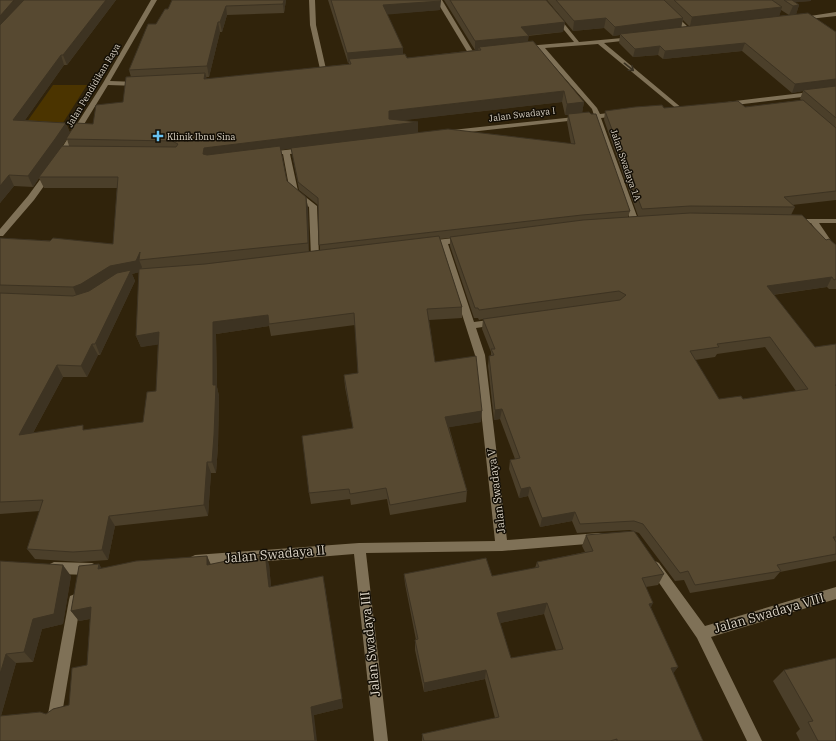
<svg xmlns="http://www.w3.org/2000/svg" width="836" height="741" font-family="'IBM Plex Serif',serif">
<rect width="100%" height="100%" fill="#30230b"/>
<!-- green -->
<polygon fill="#4b3400" points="53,85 87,85 61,126 24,126"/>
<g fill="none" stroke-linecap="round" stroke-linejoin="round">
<!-- minor -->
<g fill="#7f7157" fill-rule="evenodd">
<polygon points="151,0 157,0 110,81 138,82 141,84 138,86 108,85 64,157 57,159 56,157 103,83"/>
<polygon points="309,0 315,0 316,25 326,69 323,71 320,69 310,25"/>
<polygon points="436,0 442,0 474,53 473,54 468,53"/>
<polygon points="539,0 545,0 579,42 633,37 634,38 631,40 604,43 683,109 678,110 598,44 545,48 597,108 600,114 617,112 620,114 617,116 601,118 639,222 638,224 632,224 631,222 595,118 452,134 449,132 452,130 594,115 592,109 539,49 526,50 523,48 526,46 574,42"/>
<polygon points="654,0 660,0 690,29 690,31 686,31"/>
<polygon points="836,12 836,16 800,20 797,18"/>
<polygon points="836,89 836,93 727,106 724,104 727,102"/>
<polygon points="303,148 306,148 306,152 290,154 298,191 317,206 319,257 315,260 311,257 309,207 290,192 283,154 268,156 264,154 268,152"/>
<polygon points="47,170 50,170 54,172 34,200 3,236 0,236 0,229 28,196"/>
<polygon points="791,219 836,219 836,223 819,223 836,248 836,257 833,256 811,223 791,223"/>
<polygon points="463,237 466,238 466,242 448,244 474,322 496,319 501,322 496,325 476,328 485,355 507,540 599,533 603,534 605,538 603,542 599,543 502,551 366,553 388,741 374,741 354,554 195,567 191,565 189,561 191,557 195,555 359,543 495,541 475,355 440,245 427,247 423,244 427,241"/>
<polygon points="655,561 659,563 705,626 836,587 836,599 711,637 762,741 747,741 697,638 651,571 649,567 651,563"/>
<polygon points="54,562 92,563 96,565 98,569 96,573 92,575 54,574 50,572 48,568 50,564"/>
<polygon points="75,594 80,596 81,600 62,714 60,719 55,721 50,719 48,714 69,600 70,596"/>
</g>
</g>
<!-- wall -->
<g fill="#4b3f2a" fill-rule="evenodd">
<path d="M0 0H116L67 65H64L25 120 66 123 70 133 93 124 123 102 131 77 129 70 165 9 286 0 284 13 227 15 222 32H220L209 77H206L207 79 349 64V63H348L328 0H440V10L387 14 403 54 407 58 475 50 444 0H546L565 22 563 32 528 36V42L584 102 582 113 630 211 628 217 638 216 604 120 605 111 664 108 745 107 801 100 800 99 803 91 792 93 742 51 663 59 658 55 633 57 619 43 620 35 613 36 604 28 573 31 547 0H811V1L795 2 799 5 796 14 836 32V200L792 205 795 207 791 215 826 240 836 245V289H829L827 287 773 295 815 347 836 344V560L835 561 780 572 774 579 690 593 684 580 675 581 639 533 630 530 577 533 572 521 540 527 528 496 519 498 509 469 510 460 515 459 500 419 494 420 488 366 489 356H491V352L482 329 483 319 479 320 478 318H474L450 246V238L440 239 462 307V318L429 320 435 362 481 422 449 427 467 491 466 502 390 515 387 499 351 505 350 499 311 504 309 493 353 428 345 387 344 375 358 373 355 325 271 336 269 326 216 334 217 387 219 396 218 446 216 473H211L208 516 115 526 108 560 80 562 35 559 27 549 40 511 0 514V238L113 244 117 188H44L39 178 33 187 14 186 0 203ZM781 10 789 15 779 16ZM683 20 689 26 681 27ZM562 102 565 115H568L567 122 571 144 418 132 403 120ZM67 139 69 146H62ZM291 148 299 190 318 205 320 250 309 252 308 208 306 197 287 181 281 150ZM139 272 136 336 141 347 158 344 156 391 143 422 86 430 33 433 63 377H87L98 355H100L135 281 132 274ZM765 347 796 391 743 399H719L695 360 715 357 717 354Z"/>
<path d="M586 535 664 574 658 585 646 587 651 608 678 667 673 673 703 741H422V734L495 718 485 679 424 692 415 650V640H416L405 584 404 574 492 576 535 568 537 562 585 552 582 546ZM544 614 556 650 511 658 500 623Z"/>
<polygon points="207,556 210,564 269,564 271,587 325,587 343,708 314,715 0,741 0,561 71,576 63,624 42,629 33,662 16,663 1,716 46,714 69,705 87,665 90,619 79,621 71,611 99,564 101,568"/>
<polygon points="784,670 836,741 800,741 796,733 800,729 773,681"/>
</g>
<!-- shaded-wall -->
<g fill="#3d3322">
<polygon points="14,0 26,0 0,30 0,16"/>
<polygon points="106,0 116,0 67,65 63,55"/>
<polygon points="284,0 286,0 284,13 283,4"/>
<polygon points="784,0 811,0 811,1 788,3"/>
<polygon points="441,1 440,10 383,15 383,5"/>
<polygon points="799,5 796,15 789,15 793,6"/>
<polygon points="226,6 227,15 222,32 220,22"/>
<polygon points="782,7 779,17 690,26 692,17"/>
<polygon points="606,18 604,28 573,31 574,21"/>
<polygon points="683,18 681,28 620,34 620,35 613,36 615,27"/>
<polygon points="218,22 220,32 209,77 207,66"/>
<polygon points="565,22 563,32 520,36 521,27"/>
<polygon points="529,36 527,46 479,47 478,50 475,50 475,41"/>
<polygon points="745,43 742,51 663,59 665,51"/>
<polygon points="660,46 658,55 633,57 635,49"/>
<polygon points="403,48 403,58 349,59 349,63 348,63 347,53"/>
<polygon points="61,55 64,65 18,130 13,120"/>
<polygon points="205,73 208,83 204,79"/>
<polygon points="836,79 836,88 803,90 803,91 792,93 795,84"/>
<polygon points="564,91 562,102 389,122 418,122 418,133 207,159 203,154 204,148 389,111"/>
<polygon points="584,102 582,113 565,115 567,104"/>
<polygon points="66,123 70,133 60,150 39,177 39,178 33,187 28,176"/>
<polygon points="9,175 14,186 0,203 0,186"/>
<polygon points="306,197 308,208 309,255 308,243"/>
<polygon points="140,252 139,260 142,267 140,272 132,274 135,281 100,355 73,287 110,266"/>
<polygon points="832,277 827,287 762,296 767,286"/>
<polygon points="268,315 269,326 216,334 217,387 219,396 218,446 216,473 212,462 213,385 213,322"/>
<polygon points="159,332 163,344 141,347 136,336"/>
<polygon points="92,344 98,355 87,377 81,366"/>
<polygon points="57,365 63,377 26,446 19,435"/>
<polygon points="502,409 500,419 494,420 495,410"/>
<polygon points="482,411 481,422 445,428 445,417"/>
<polygon points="207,462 211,473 208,516 204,505"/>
<polygon points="530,487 528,496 519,498 521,489"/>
<polygon points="575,512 572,521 540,527 542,518"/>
<polygon points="109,516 115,526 108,560 102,550"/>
<polygon points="265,553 269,564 272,598 269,587"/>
<polygon points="207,556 212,567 207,565"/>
<polygon points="99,564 106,575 98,569"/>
<polygon points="63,565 71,576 63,624 42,629 33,662 24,652 33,619"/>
<polygon points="323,576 343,708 314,715 317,741 315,741 311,707"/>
<polygon points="547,603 544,614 495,624 497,613"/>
<polygon points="653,603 648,614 649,604"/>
<polygon points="91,607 99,617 79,621 71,611"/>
<polygon points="6,654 16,663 0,719 0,674"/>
<polygon points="678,667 671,676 671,668"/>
<polygon points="486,670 485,679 424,692 424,683"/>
</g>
<!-- building -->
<g fill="#574931" stroke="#3d3322" fill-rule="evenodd">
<polygon points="0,0 14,0 0,16"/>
<polygon points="24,0 106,0 63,55 61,55 13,120 66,123 55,139 28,176 9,175 0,186 0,25"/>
<polygon points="172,0 284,0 283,4 226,6 220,22 218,22 207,66 129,70 148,24 156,24 165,9 168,9"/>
<polygon points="331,0 440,0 441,1 383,5 403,48 347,53"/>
<polygon points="450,0 546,0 565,22 521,27 529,36 475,41"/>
<polygon points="556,0 664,0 683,18 615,27 606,18 574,21"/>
<polygon points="674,0 772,0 782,7 692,17"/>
<polygon points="784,0 792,0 799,5 793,6"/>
<polygon points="808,13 836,32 836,79 795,84 745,43 665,51 660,46 635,49 620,34"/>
<polygon points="533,41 584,102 567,104 564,91 389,111 389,119 418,122 204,148 203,154 207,155 280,146 287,181 306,197 308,243 139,260 140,252 136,261 110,266 81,284 73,287 0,285 0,238 50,241 53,238 113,244 118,177 39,177 62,146 176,147 178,144 172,141 66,139 76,123 93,124 96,105 123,102 126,77 205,73 204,79 351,64 349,59 405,54 407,58 481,50 479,47"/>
<polygon points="836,86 836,118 803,90"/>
<polygon points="803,100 836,128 836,191 784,197 795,207 690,206 642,209 605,111 635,107 662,105 664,108 738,101 745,107"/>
<polygon points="589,112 591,114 596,114 630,211 582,215 319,245 318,198 298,182 291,148 448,129 575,144 568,114"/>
<path d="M690 213 802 215 826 240 829 239 836 245V279L834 280 832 277 767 286 815 347 836 344V385H835L836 386V537H833L836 542V554L777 565 781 571 695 585 688 571 680 573 643 524 634 521 580 524 575 512 542 518 530 487 521 489 510 460 520 458 502 409 495 410 489 356 494 355 491 349H495L483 319 620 300 626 295 619 291 479 310 478 308H475L450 237 583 220ZM770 337 808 389 743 399 741 396 719 399 690 351 719 347 717 344Z"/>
<polygon points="439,236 462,307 427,309 435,362 476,356 482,411 445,417 467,491 390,505 386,488 350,494 349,489 309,493 302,436 353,428 344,375 358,373 354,313 269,324 268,315 213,322 213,385 216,385 214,435 212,462 207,462 204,505 109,516 102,550 73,552 27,549 43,500 0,502 0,293 73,296 89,291 117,273 131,270 95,344 92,344 81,366 57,365 19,435 83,425 83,430 143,422 147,392 156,391 159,332 136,336 139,269 205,264"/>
<path d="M634 531 664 574 642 578 653 603 649 604 678 667 671 668 703 741H617V739L610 741H424L422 734 499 717 486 670 424 683 415 640 418 639 404 574 486 558 492 576 539 567 537 562 593 551 586 535ZM547 603 563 649 511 658 497 613Z"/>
<polygon points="265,553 269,587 323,576 342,699 311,707 315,741 0,741 0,716 40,712 46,714 53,709 69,705 72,668 87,665 91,607 71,611 79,566 99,564 98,569 136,561 207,556 207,565"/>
<polygon points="0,561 63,565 54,614 33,619 24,652 6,654 0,674"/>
<polygon points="836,658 836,741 818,741 808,722 813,721 784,670"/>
</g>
<!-- one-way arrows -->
<defs><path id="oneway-shaft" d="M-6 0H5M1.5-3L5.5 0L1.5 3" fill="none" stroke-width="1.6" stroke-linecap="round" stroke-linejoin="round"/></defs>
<use stroke="#393122" href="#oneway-shaft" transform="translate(629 67) rotate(39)"/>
<!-- markers -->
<path fill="#69c3f1" stroke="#130e05" stroke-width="1.5" d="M156 130h4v4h4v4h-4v4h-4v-4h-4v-4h4z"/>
<g text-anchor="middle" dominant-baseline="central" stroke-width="3" stroke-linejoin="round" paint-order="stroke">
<!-- far-street labels -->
<g font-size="9" fill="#ddd5c7" stroke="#130e05">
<text transform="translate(93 85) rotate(-59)">Jalan Pendidikan Raya</text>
<text transform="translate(522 114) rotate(-7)">Jalan Swadaya I</text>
<text transform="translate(626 165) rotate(71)">Jalan Swadaya 1A</text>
</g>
<!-- far-poi labels -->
<g font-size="9" fill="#ddd5c7" stroke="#130e05" text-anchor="start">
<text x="167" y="136">Klinik Ibnu Sina</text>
</g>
<!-- street labels -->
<g font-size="11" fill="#ddd5c7" stroke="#130e05">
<text transform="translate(496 491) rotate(-97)">Jalan Swadaya V</text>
</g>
<!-- near-street labels -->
<g font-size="13" fill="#ddd5c7" stroke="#130e05">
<text transform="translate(275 554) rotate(-5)">Jalan Swadaya II</text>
<text transform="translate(769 613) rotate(-16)">Jalan Swadaya VIII</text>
<text transform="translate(370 644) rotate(-96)">Jalan Swadaya III</text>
</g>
</g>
</svg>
